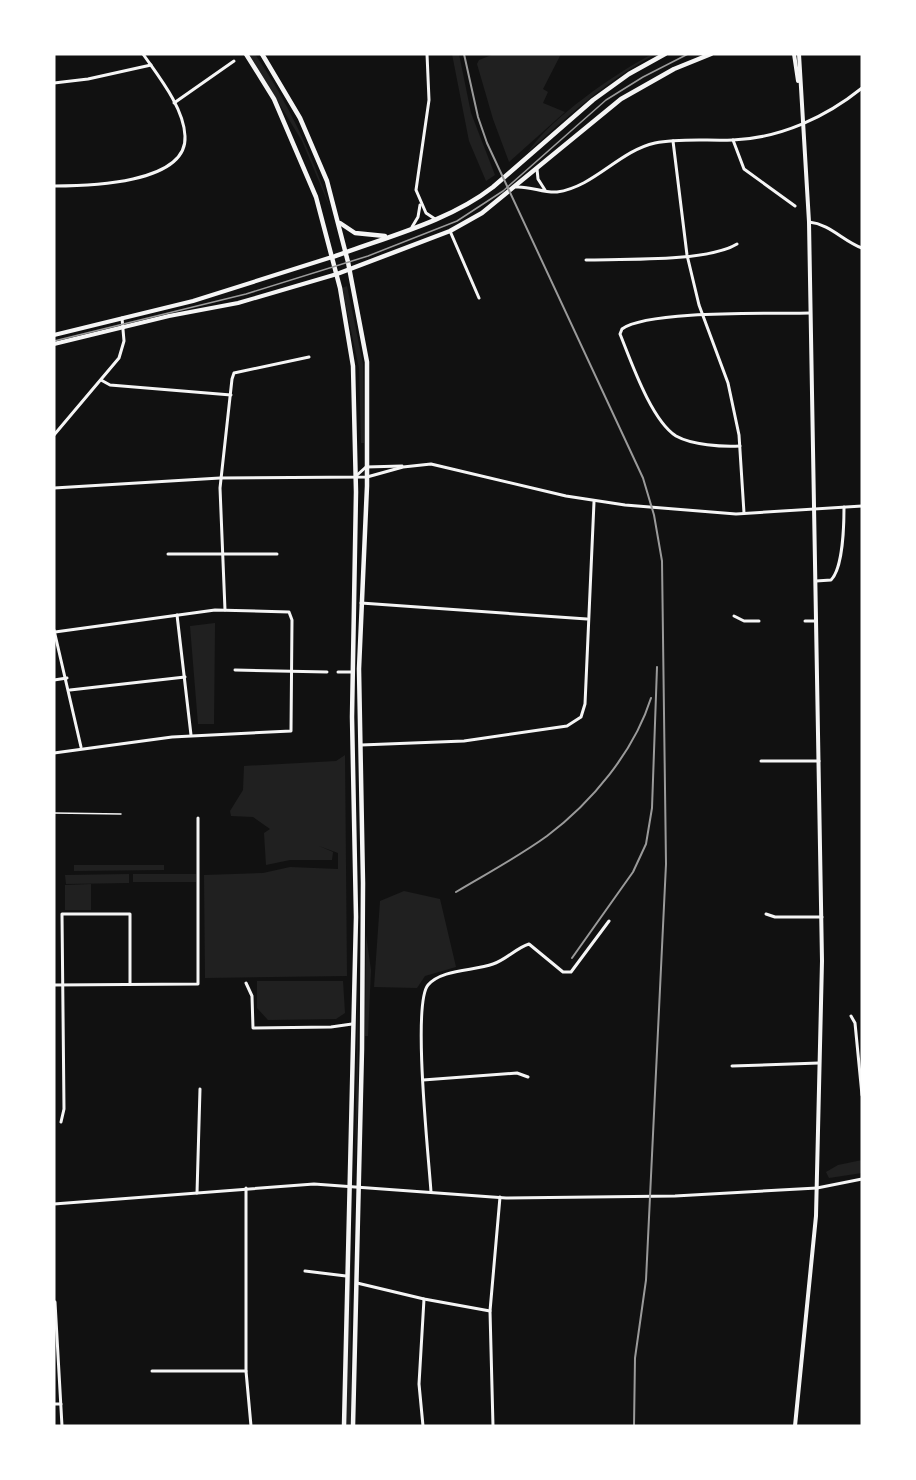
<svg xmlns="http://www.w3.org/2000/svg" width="916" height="1480" font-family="Barlow,sans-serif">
<rect width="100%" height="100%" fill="#111"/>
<!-- green -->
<g fill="#202020">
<path d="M249 54H255C288 102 312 154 331 210L302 141Z"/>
<polygon points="452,54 459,54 471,113 495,175 486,181 469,141"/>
<polygon points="494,54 561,54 543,89 548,92 543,103 565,112 509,162 493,119 477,64 479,60"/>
<path d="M652 54H656C607 80 568 116 527 153 552 117 613 75 652 54Z"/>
<polygon points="347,286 363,364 364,443 361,443 359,368 342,288"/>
<polygon points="215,623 214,724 198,724 190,626"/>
<polygon points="345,755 347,976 205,978 204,875 263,873 290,867 338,869 338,853 319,846 333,852 332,860 290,860 266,865 264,833 270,829 253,817 231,816 230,811 243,790 244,766 336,761"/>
<polygon points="74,865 164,865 164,870 74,871"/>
<polygon points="129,874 129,883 66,884 65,875"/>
<rect x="133" y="874" width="63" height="8"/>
<polygon points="91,884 91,910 65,910 65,885"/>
<polygon points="404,891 440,899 456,967 425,976 417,988 374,987 380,901"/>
<polygon points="366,935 371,970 368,1036 365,1036"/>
<polygon points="358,978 358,1107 355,1168"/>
<polygon points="257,981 343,981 345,1013 336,1019 268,1020 257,1008"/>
<polygon points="862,1160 862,1173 829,1178 826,1172 838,1165"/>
<polygon points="351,1205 351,1426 346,1426 345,1407"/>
</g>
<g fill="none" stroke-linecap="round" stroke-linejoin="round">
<!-- service -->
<polyline stroke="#f5f5f5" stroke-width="1.5" points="54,813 121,814"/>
<!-- minor -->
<g stroke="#f5f5f5" stroke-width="3">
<polyline points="427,54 429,100 416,190 426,213 435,219"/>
<polyline points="54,83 88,79 151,65"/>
<polyline points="174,103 234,61"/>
<polyline points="733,140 744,169 795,206"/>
<polyline points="673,141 687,255 699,305 728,383 739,435 744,513"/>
<polyline points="537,169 538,179 545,190"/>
<path d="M54 186C87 186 188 184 185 136 184 108 159 77 143 54"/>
<path d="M516 187C530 186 543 193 557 192 594 187 619 151 655 143 680 138 708 141 733 140 781 138 826 117 862 88"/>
<path d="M809 222C830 224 843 241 862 248"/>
<polyline points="412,227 418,217 420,205"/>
<polyline points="450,231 479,298"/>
<path d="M586 260C623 259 708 262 737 244"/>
<polyline points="101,380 110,385 231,395"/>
<polyline points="54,435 119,358 124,341 122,318"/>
<path d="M740 446C722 447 692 445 676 436 651 420 631 361 620 334L622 329C648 310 773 314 810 313"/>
<polyline points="356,476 366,467 402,466"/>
<polyline points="54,488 220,478 367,477 403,467 431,464 566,496 625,505 736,514 862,506"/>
<polyline points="168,554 277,554"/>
<path d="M816 581 831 580C843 568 844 524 844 507"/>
<polyline points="361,603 587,619"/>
<polyline points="225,610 220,488 232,379 234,373 309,357"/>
<polyline points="177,615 191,735"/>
<polyline points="734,616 744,621 759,621"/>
<polyline points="805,621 815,621"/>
<polyline points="54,630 81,747"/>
<polyline points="235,670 327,672"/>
<polyline points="338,672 352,672"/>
<polyline points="54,680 67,678"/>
<polyline points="70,690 185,677"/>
<polyline points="361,745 464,741 567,726 581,717 585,704 594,502"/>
<polyline points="54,753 172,737 291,731 292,620 289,612 215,610 55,632"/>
<polyline points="761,761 819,761"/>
<polyline points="766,914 775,917 822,917"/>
<polyline points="246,983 252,996 253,1028 331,1027 352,1024"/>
<polyline points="54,985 198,984 198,818"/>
<polyline points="851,1016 855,1023 862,1095"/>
<polyline points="732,1066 819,1063"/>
<polyline points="423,1080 517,1073 528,1077"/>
<polyline points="61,1122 64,1109 62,914 130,914 130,984"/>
<polyline points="246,1188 246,1371 251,1426"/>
<polyline points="817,1188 862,1179"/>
<path d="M431 1192C429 1160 412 1004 428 985 442 969 474 971 493 964 506 960 516 948 529 944L563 972H571L609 921"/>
<polyline points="197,1193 200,1089"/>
<polyline points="305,1271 346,1276"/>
<polyline points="357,1283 424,1299 490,1311"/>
<polyline points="55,1302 62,1426"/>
<polyline points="152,1371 246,1371"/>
<polyline points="54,1404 61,1404"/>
<polyline points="423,1426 419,1384 424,1299"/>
<polyline points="493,1426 490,1311 500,1197"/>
</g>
<!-- tertiary -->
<polyline stroke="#f5f5f5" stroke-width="3" points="54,1204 314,1184 506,1198 675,1196 817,1188"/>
<!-- secondary -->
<g stroke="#f5f5f5" stroke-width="4">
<polyline points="794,54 798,81"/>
<polyline points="54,335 193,301 332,257"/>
<polyline points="54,344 169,316 238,303 337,274"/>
<polyline points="795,1426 816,1216 822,961 809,222 799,54"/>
</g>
<!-- primary -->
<g stroke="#f5f5f5" stroke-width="4.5">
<polyline points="246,54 274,99 316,197 340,288 353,366 356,492 352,717 356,917 344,1426"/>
<polyline points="262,54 300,118 327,181 348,262 367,362 367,486 359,669 363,883 362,1049 353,1426"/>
<polyline points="340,223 355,233 385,236"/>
<path d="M333 257C386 237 448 222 493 187L593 100 629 74 665 54"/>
<polyline points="337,274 450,231 482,213 621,99 674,69 711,54"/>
</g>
<!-- tram -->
<polyline stroke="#9a9a9a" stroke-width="1.5" points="54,341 246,294 368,256 457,221 503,191 606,100 643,77 688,54"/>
<!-- rail -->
<g stroke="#9a9a9a" stroke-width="2">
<polyline points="464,54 478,117 487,143 643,478 654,515 662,561 666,864 646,1280 635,1358 634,1426"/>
<path d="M456 892C486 874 518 857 547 836 591 803 634 752 651 698"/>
<polyline points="572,958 633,872 646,844 652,808 657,667"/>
</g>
</g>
<!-- border -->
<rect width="916" height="1480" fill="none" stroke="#ffffff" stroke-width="111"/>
</svg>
